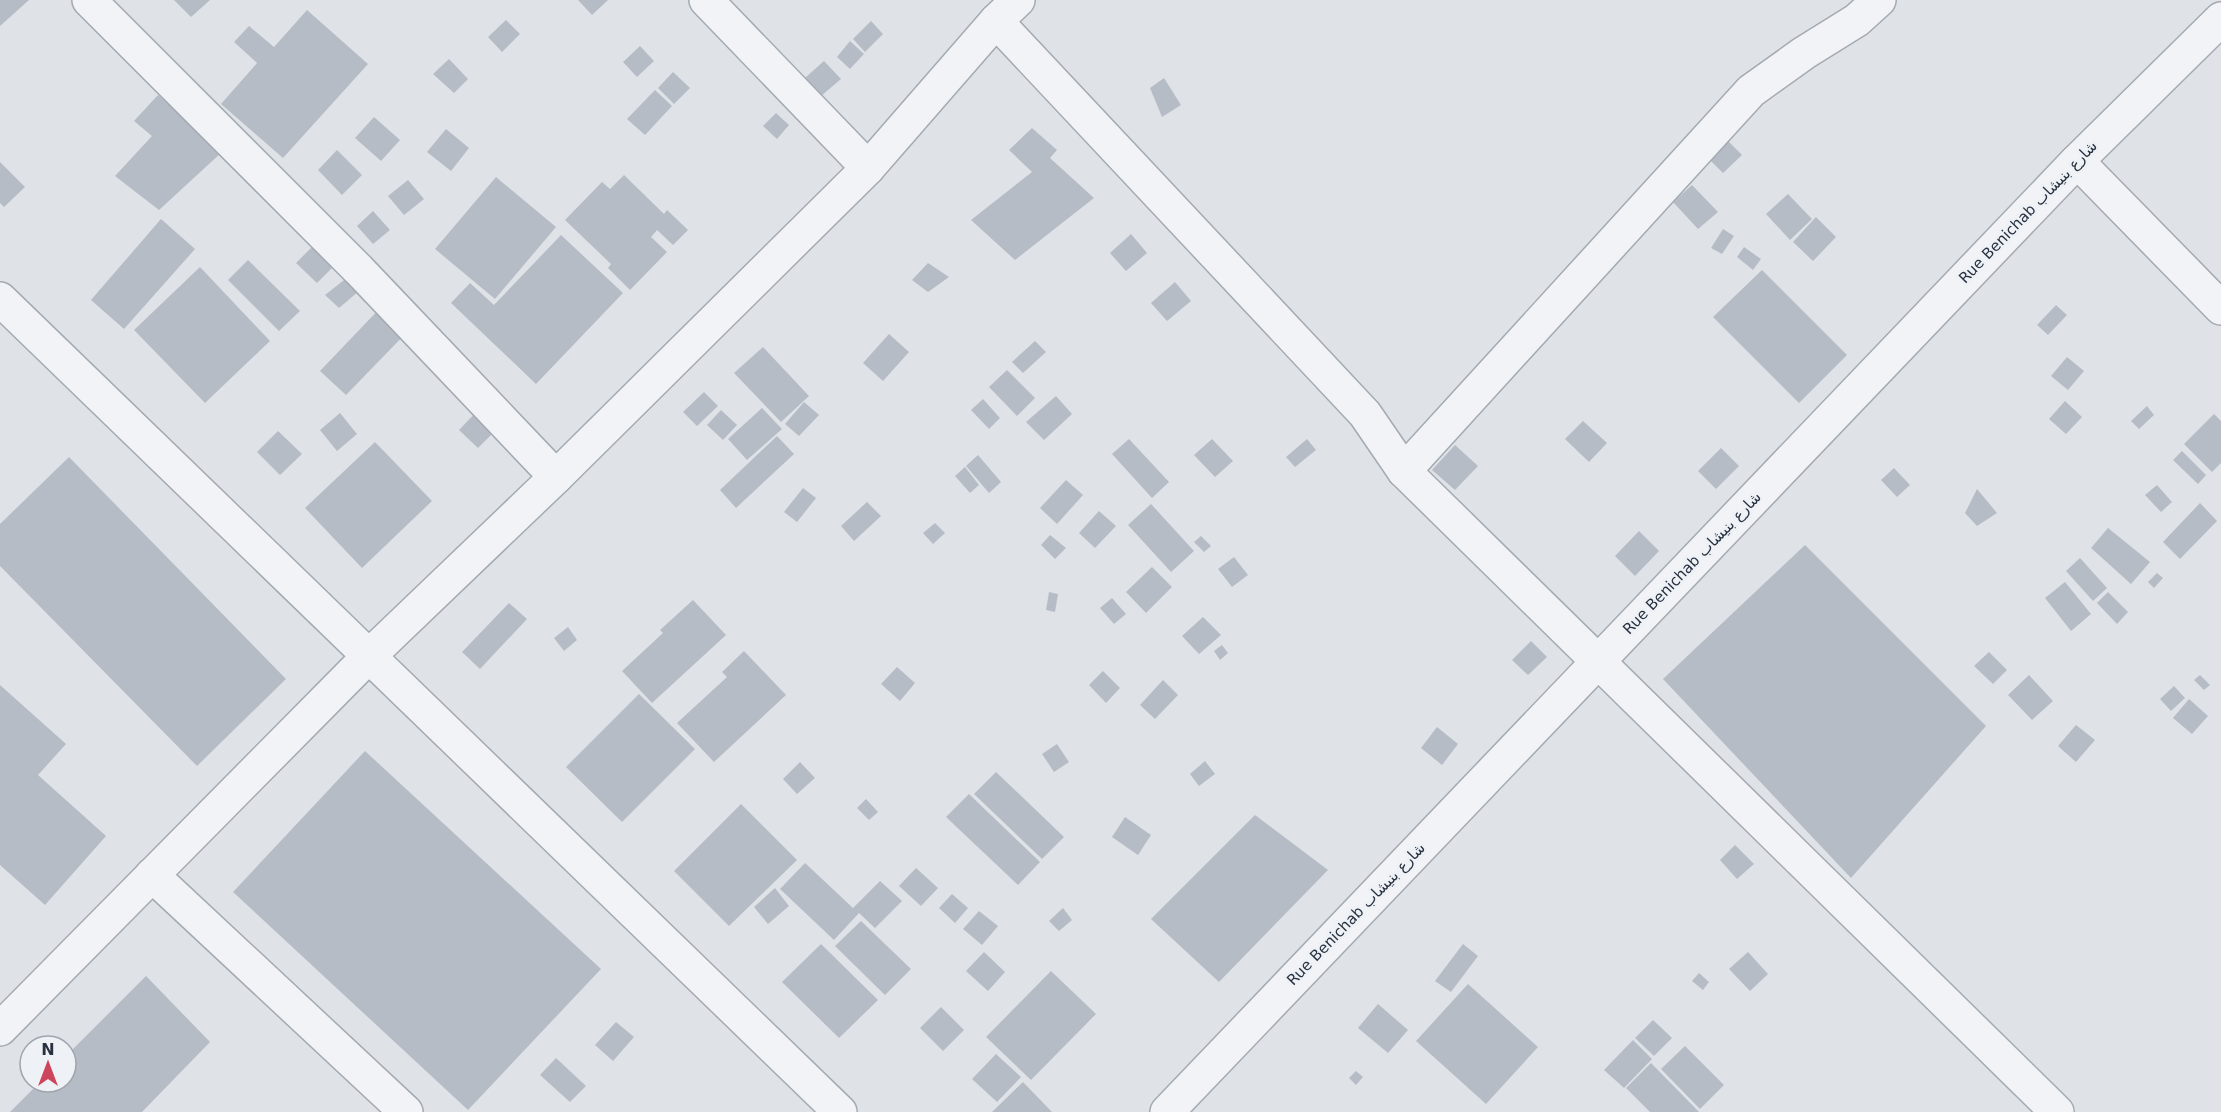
<svg xmlns="http://www.w3.org/2000/svg" width="2221" height="1112" font-family="'DejaVu Sans',Vazirmatn,sans-serif">
<rect width="100%" height="100%" fill="#dfe3e8"/>
<!-- building -->
<g fill="#b6bcc5">
<polygon points="0,0 29,0 0,26"/>
<polygon points="174,0 210,0 191,17"/>
<polygon points="578,0 608,0 592,15"/>
<polygon points="307,10 368,64 283,158 221,104 257,63 234,42 249,26 274,47"/>
<polygon points="506,20 520,34 502,52 488,37"/>
<polygon points="871,21 883,34 865,52 853,39"/>
<polygon points="850,41 864,54 850,69 837,57"/>
<polygon points="640,46 654,61 637,77 623,62"/>
<polygon points="449,59 468,79 454,93 433,74"/>
<polygon points="824,61 841,79 821,96 805,78"/>
<polygon points="673,72 690,88 674,104 658,88"/>
<polygon points="1164,78 1181,105 1162,117 1150,88"/>
<polygon points="655,90 672,106 645,135 627,119"/>
<polygon points="158,95 222,152 159,210 115,176 152,136 134,121"/>
<polygon points="776,113 789,125 777,139 763,126"/>
<polygon points="374,117 400,140 381,161 355,138"/>
<polygon points="1032,128 1057,150 1050,158 1094,198 1015,260 971,220 1032,172 1009,150"/>
<polygon points="446,129 469,148 451,171 427,152"/>
<polygon points="1725,138 1742,155 1723,173 1706,156"/>
<polygon points="337,150 362,175 342,195 318,170"/>
<polygon points="0,162 25,187 4,207 0,203"/>
<polygon points="624,175 664,214 667,210 688,230 673,245 657,230 651,237 667,252 630,290 608,268 611,264 565,220 602,182 610,189"/>
<polygon points="496,177 556,227 495,299 435,249"/>
<polygon points="408,180 424,199 404,215 388,196"/>
<polygon points="1692,185 1718,212 1698,229 1673,202"/>
<polygon points="1788,194 1812,219 1790,240 1766,214"/>
<polygon points="373,211 390,230 373,244 357,226"/>
<polygon points="1816,217 1836,237 1813,261 1793,242"/>
<polygon points="161,219 195,249 124,329 91,300"/>
<polygon points="1723,229 1734,236 1722,254 1711,248"/>
<polygon points="1131,234 1147,253 1126,271 1110,253"/>
<polygon points="561,235 623,293 536,384 451,303 470,283 494,305"/>
<polygon points="322,237 343,257 317,283 296,263"/>
<polygon points="1744,247 1761,259 1753,270 1737,257"/>
<polygon points="248,260 300,311 279,331 228,280"/>
<polygon points="928,263 949,277 928,292 912,280"/>
<polygon points="200,267 270,341 205,403 134,330"/>
<polygon points="1762,270 1847,355 1799,403 1713,317"/>
<polygon points="353,273 366,285 339,308 325,295"/>
<polygon points="1175,282 1191,301 1167,321 1151,303"/>
<polygon points="384,304 410,329 346,395 320,371"/>
<polygon points="2056,305 2067,315 2048,335 2037,325"/>
<polygon points="889,334 909,352 883,381 863,363"/>
<polygon points="1035,341 1046,352 1023,373 1012,362"/>
<polygon points="763,347 809,396 781,422 734,373"/>
<polygon points="2067,357 2084,371 2068,390 2051,376"/>
<polygon points="1007,370 1035,398 1017,416 989,387"/>
<polygon points="704,392 718,406 697,426 683,412"/>
<polygon points="1056,396 1072,414 1044,440 1026,422"/>
<polygon points="983,399 1000,418 989,429 971,410"/>
<polygon points="2065,401 2082,417 2066,434 2049,419"/>
<polygon points="804,402 819,415 799,436 785,424"/>
<polygon points="2147,406 2154,415 2139,429 2131,421"/>
<polygon points="480,408 499,427 478,448 459,430"/>
<polygon points="762,408 782,429 747,460 728,439"/>
<polygon points="721,410 737,425 723,440 707,425"/>
<polygon points="340,413 357,434 337,451 320,430"/>
<polygon points="2214,414 2221,421 2221,463 2212,472 2184,444"/>
<polygon points="1583,421 1607,443 1589,462 1565,439"/>
<polygon points="278,431 302,454 280,475 257,452"/>
<polygon points="777,436 794,454 736,508 720,490"/>
<polygon points="1129,439 1169,482 1152,498 1112,454"/>
<polygon points="1212,439 1233,461 1215,477 1194,455"/>
<polygon points="1307,439 1316,450 1295,467 1286,457"/>
<polygon points="375,442 432,501 362,568 305,508"/>
<polygon points="1455,445 1478,466 1455,490 1432,470"/>
<polygon points="1721,448 1739,466 1716,489 1698,471"/>
<polygon points="2182,451 2206,475 2198,484 2173,460"/>
<polygon points="978,455 1001,482 989,493 966,466"/>
<polygon points="69,457 286,679 197,766 0,566 0,524"/>
<polygon points="965,467 979,485 970,493 955,476"/>
<polygon points="1894,468 1910,485 1897,497 1881,480"/>
<polygon points="1066,480 1083,495 1057,524 1040,508"/>
<polygon points="2157,485 2172,502 2161,512 2145,495"/>
<polygon points="803,488 816,498 797,522 784,512"/>
<polygon points="1977,489 1997,513 1977,526 1965,513"/>
<polygon points="867,502 881,516 854,541 841,526"/>
<polygon points="2200,503 2217,521 2180,559 2163,542"/>
<polygon points="1151,504 1194,551 1171,572 1128,525"/>
<polygon points="1099,511 1116,526 1095,548 1079,533"/>
<polygon points="935,523 945,533 933,544 923,533"/>
<polygon points="2108,528 2150,562 2131,584 2091,548"/>
<polygon points="1639,531 1659,551 1635,576 1615,556"/>
<polygon points="1050,535 1066,548 1055,559 1041,545"/>
<polygon points="1201,536 1211,546 1204,552 1194,542"/>
<polygon points="1805,545 1986,726 1851,878 1663,679"/>
<polygon points="1234,557 1248,575 1232,587 1218,569"/>
<polygon points="2080,558 2107,588 2093,601 2066,571"/>
<polygon points="1152,567 1172,587 1146,613 1126,592"/>
<polygon points="2157,573 2163,578 2154,588 2148,582"/>
<polygon points="2065,582 2091,614 2071,631 2045,598"/>
<polygon points="1049,592 1058,594 1055,612 1046,610"/>
<polygon points="2108,592 2128,612 2117,624 2097,603"/>
<polygon points="1112,598 1126,614 1114,624 1100,608"/>
<polygon points="693,600 726,635 652,703 622,671 663,633 660,630"/>
<polygon points="509,603 527,619 480,669 462,652"/>
<polygon points="1203,617 1221,635 1199,654 1182,636"/>
<polygon points="568,627 577,640 564,651 554,638"/>
<polygon points="1531,641 1547,657 1528,675 1512,660"/>
<polygon points="1222,645 1228,653 1220,660 1214,651"/>
<polygon points="744,651 786,695 714,762 677,723 727,677 722,672"/>
<polygon points="1989,652 2007,670 1993,684 1974,666"/>
<polygon points="897,667 915,683 900,701 881,684"/>
<polygon points="1103,671 1120,688 1106,703 1089,685"/>
<polygon points="2029,675 2053,701 2032,720 2008,695"/>
<polygon points="2200,675 2210,685 2204,690 2194,680"/>
<polygon points="1163,680 1178,695 1155,719 1140,705"/>
<polygon points="0,685 66,744 38,775 106,836 45,905 0,865"/>
<polygon points="2174,686 2185,698 2171,711 2160,699"/>
<polygon points="639,694 695,749 622,822 566,767"/>
<polygon points="2189,699 2208,716 2192,734 2173,718"/>
<polygon points="2076,725 2095,740 2076,762 2058,746"/>
<polygon points="1437,727 1458,744 1442,765 1421,748"/>
<polygon points="1057,744 1069,762 1054,772 1042,754"/>
<polygon points="365,751 601,969 468,1110 233,892"/>
<polygon points="1205,761 1215,774 1199,786 1190,774"/>
<polygon points="800,762 815,778 797,794 783,779"/>
<polygon points="996,772 1064,837 1042,859 974,794"/>
<polygon points="969,794 1040,862 1018,885 946,817"/>
<polygon points="866,799 878,812 869,820 857,808"/>
<polygon points="741,804 797,860 729,926 674,871"/>
<polygon points="1255,815 1328,870 1219,982 1151,919"/>
<polygon points="1125,817 1151,835 1138,855 1112,837"/>
<polygon points="1735,845 1754,864 1737,879 1720,860"/>
<polygon points="805,863 853,908 880,881 902,901 875,928 859,913 834,940 780,889"/>
<polygon points="916,868 938,888 921,906 899,886"/>
<polygon points="775,888 789,906 768,924 754,907"/>
<polygon points="952,894 968,908 955,923 939,908"/>
<polygon points="1063,908 1072,920 1059,931 1049,921"/>
<polygon points="979,911 998,926 982,945 963,929"/>
<polygon points="861,921 911,969 885,995 835,946"/>
<polygon points="821,944 878,1000 839,1038 782,982"/>
<polygon points="1463,944 1478,956 1451,992 1435,981"/>
<polygon points="984,952 1005,972 988,991 966,971"/>
<polygon points="1748,952 1768,974 1750,991 1729,969"/>
<polygon points="1051,971 1096,1014 1031,1080 986,1037"/>
<polygon points="1699,973 1709,982 1703,990 1692,981"/>
<polygon points="146,976 210,1042 142,1112 10,1112 40,1082 66,1082 66,1056"/>
<polygon points="1468,984 1538,1047 1486,1104 1416,1041"/>
<polygon points="1378,1004 1408,1030 1388,1053 1358,1028"/>
<polygon points="941,1007 964,1030 943,1051 920,1028"/>
<polygon points="1653,1020 1672,1038 1654,1056 1635,1038"/>
<polygon points="616,1022 634,1037 613,1061 595,1045"/>
<polygon points="1633,1040 1652,1059 1624,1088 1604,1070"/>
<polygon points="1685,1046 1724,1085 1700,1109 1661,1069"/>
<polygon points="996,1054 1021,1077 997,1102 972,1079"/>
<polygon points="556,1058 586,1086 570,1102 540,1075"/>
<polygon points="1651,1063 1699,1112 1650,1112 1626,1088"/>
<polygon points="1356,1071 1363,1077 1356,1085 1349,1078"/>
<polygon points="1023,1082 1052,1112 992,1112"/>
</g>
<g fill="none" stroke-linecap="round" stroke-linejoin="round">
<!-- minor casing -->
<g stroke="#a4aab2" stroke-width="36">
<g id="minor">
<polyline points="89,0 359,270 556,477"/>
<polyline points="706,0 868,168"/>
<polyline points="996,21 1365,414 1404,471 2057,1112"/>
<polyline points="2077,161 2221,308"/>
<polyline points="0,299 840,1112"/>
<polyline points="1404,471 1751,91 1804,53 1857,20 1879,0"/>
<polyline points="152,875 406,1112"/>
<polyline points="0,1029 369,656 556,477 868,168 996,21 1018,0"/>
<polyline points="1167,1112 2077,161 2221,19"/>
</g>
</g>
<!-- minor -->
<use href="#minor" stroke="#f2f3f6" stroke-width="33"/>
</g>
<g text-anchor="middle" dominant-baseline="central" stroke-width="6" stroke-linejoin="round" paint-order="stroke">
<!-- street labels -->
<g font-size="15" fill="#28313f" stroke="#eef2f6">
<text transform="translate(2028 212) rotate(-46)">Rue Benichab شارع بنيشاب</text>
<text transform="translate(1692 563) rotate(-46)">Rue Benichab شارع بنيشاب</text>
<text transform="translate(1356 914) rotate(-46)">Rue Benichab شارع بنيشاب</text>
</g>
</g>
<!-- north arrow -->
<g transform="translate(48 1064)"><circle r="28" fill="#eef2f6" stroke="#9fa5ad" stroke-width="1.5"/>
<path d="M0-4.5L10 22L0 15L-10 22Z" fill="#cc455d"/>
<text y="-9" font-size="16" font-weight="bold" text-anchor="middle" fill="#28313f">N</text>
</g>
</svg>
